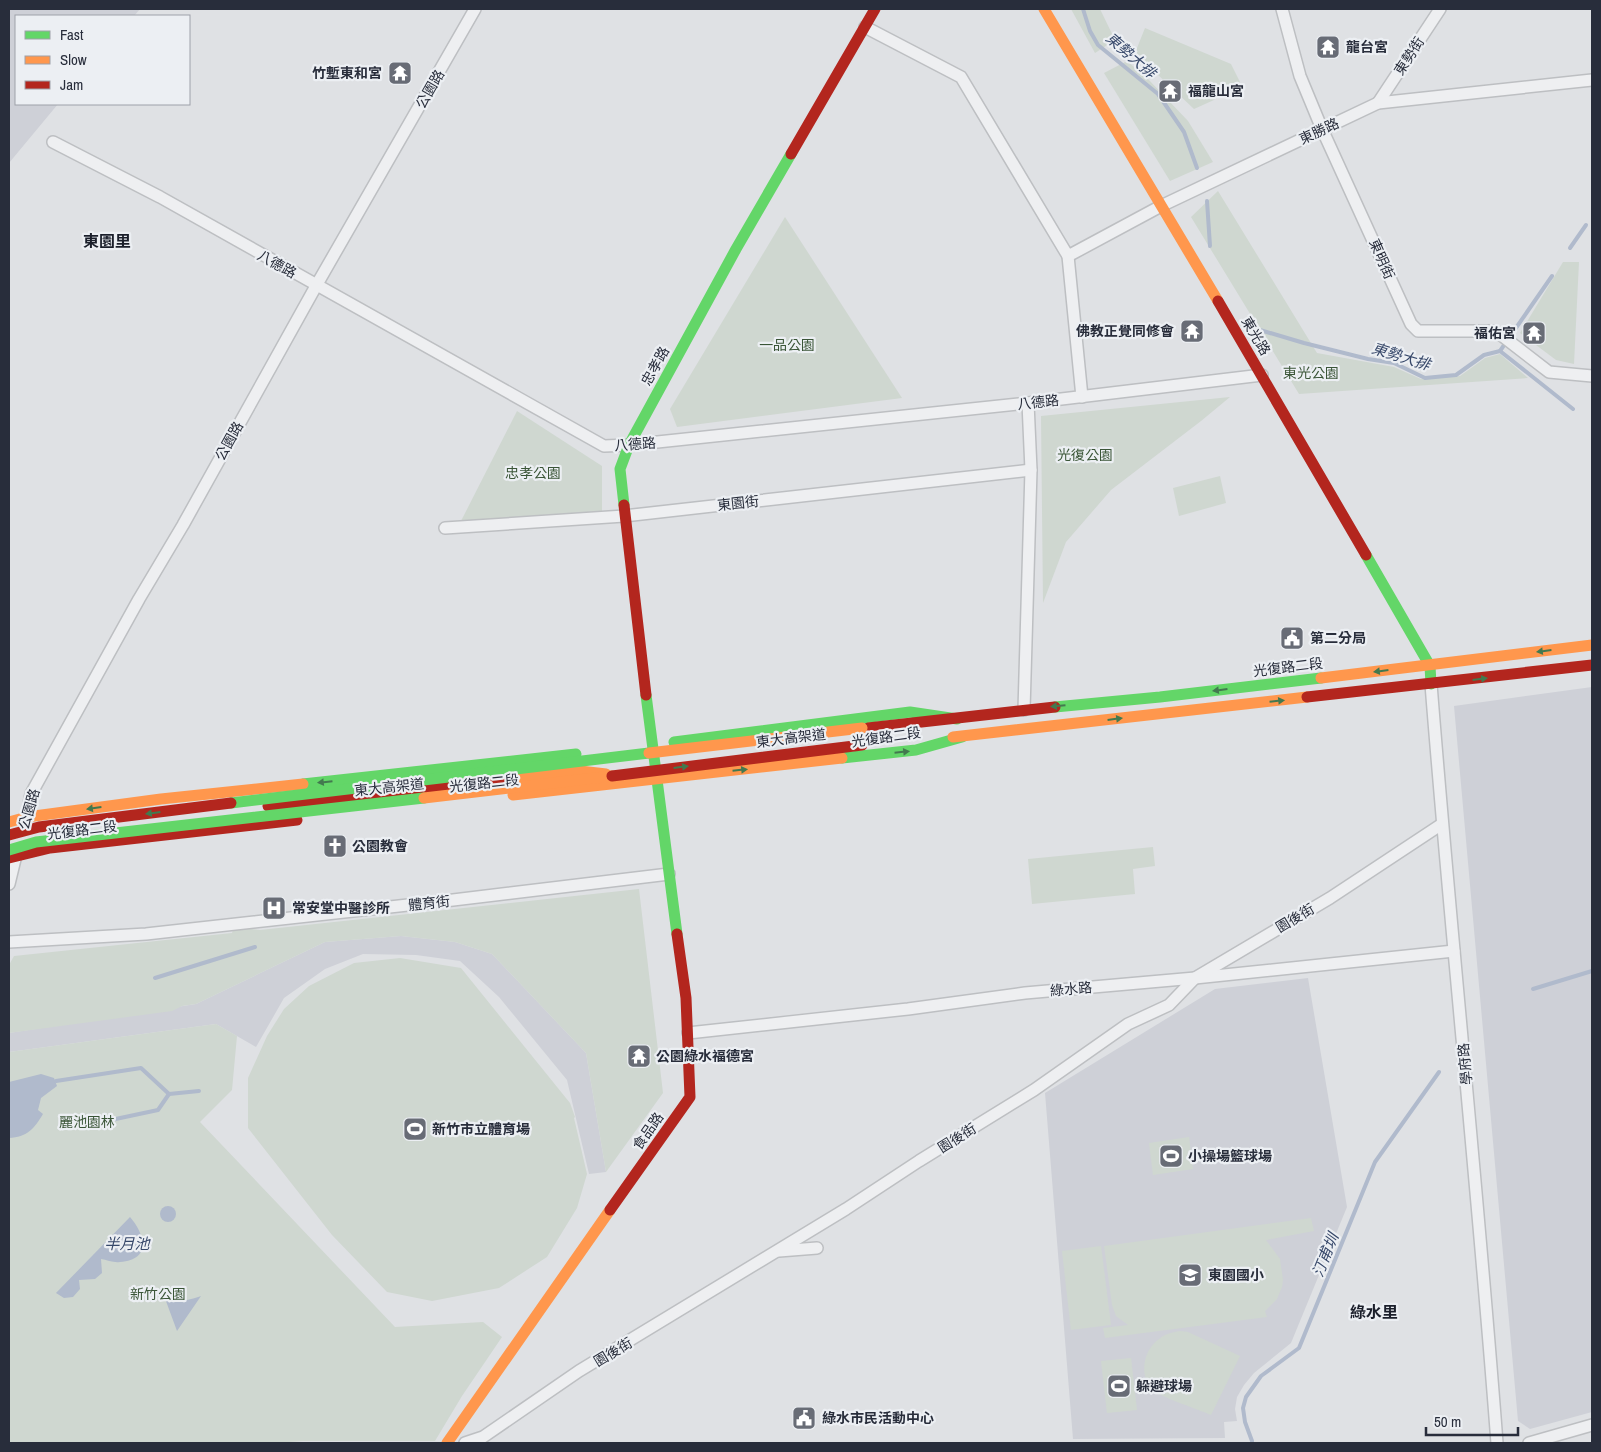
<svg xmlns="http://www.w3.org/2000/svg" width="1601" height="1452" font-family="'Archivo Narrow','Noto Sans TC',sans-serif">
<rect width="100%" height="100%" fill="#dfe1e4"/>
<!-- built -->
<g fill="#ced0d7">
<polygon points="9,9 140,9 134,16 16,16 16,104 58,104 9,163"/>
<polygon points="1592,687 1592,1412 1530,1429 1518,1421 1454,706"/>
<polygon points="401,936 455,942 492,954 586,1053 606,1172 589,1174 567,1080 499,997 460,961 416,955 363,954 325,969 284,998 256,1047 216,1024 9,1052 9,1033 196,1004 325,942"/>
<polygon points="1308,978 1347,1207 1291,1343 1254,1373 1244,1385 1237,1397 1235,1409 1237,1421 1224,1422 1225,1438 1073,1439 1045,1093 1215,989"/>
</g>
<!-- green -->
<g fill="#cfd7d0">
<polygon points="1071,9 1100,9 1115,40 1095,53"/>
<polygon points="1145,28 1231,64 1240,82 1214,100 1194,109 1135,53"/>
<polygon points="1127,61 1148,79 1188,121 1213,162 1170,181 1104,73"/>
<polygon points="1218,191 1317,353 1394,367 1421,379 1460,376 1485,358 1500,354 1528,378 1299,394 1191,217"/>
<polygon points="785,217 902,398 677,427 670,409"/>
<polygon points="1563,262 1579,262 1574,364 1556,360 1520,333"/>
<polygon points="1230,397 1201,421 1111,490 1066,542 1043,603 1041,416"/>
<polygon points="517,411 602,466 602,511 461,521"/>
<polygon points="1220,476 1226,503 1179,516 1173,488"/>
<polygon points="1153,847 1155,866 1133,869 1135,894 1032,904 1028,859"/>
<polygon points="639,889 663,1093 606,1172 586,1053 492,954 455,942 401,936 325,942 196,1004 182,1006 172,1011 9,1033 9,965 14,956 232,933 234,927 260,930"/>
<polygon points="400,958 461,968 570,1103 575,1117 574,1118 587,1174 577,1208 547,1257 499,1288 432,1301 387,1292 332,1235 248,1128 248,1078 267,1036 284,1009 309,986 354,963"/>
<polygon points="216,1024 237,1036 232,1090 200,1122 395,1327 483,1322 502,1337 462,1396 435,1441 303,1441 275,1443 9,1443 9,1052"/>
<polygon points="1189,1137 1193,1169 1153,1175 1149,1143"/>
<polygon points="1311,1218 1314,1231 1266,1240 1280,1259 1283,1280 1282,1287 1277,1299 1265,1311 1267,1317 1105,1338 1103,1328 1128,1325 1116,1316 1112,1305 1104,1246"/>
<polygon points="1101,1246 1111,1325 1071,1330 1062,1251"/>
<path d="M1180 1331 1188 1332 1240 1356 1211 1415C1200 1410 1161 1397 1154 1391 1138 1377 1143 1350 1159 1339 1165 1334 1173 1332 1180 1331Z"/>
<polygon points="1131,1358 1137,1410 1107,1413 1101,1361"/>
</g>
<!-- water -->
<g fill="#b0bacc">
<path d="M41 1074 54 1078 57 1086 41 1098 38 1110 43 1114C34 1129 27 1137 9 1138V1082Z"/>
<circle cx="168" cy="1214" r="8"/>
<path d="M130 1217C145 1234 152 1260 120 1262 114 1263 107 1260 101 1259L102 1273 95 1279 79 1280 80 1289 73 1297 64 1298 56 1293Z"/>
<path d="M163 1293C179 1302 184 1302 201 1296L177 1331Z"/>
</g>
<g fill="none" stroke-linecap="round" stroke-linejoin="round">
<!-- stream -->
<g stroke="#b0bacc" stroke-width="4">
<polyline points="1083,9 1090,31 1098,45 1158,94 1184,132 1197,168"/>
<polyline points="1207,201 1210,246"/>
<polyline points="1570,248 1586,225"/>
<polyline points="1260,330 1304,343 1368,359 1394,363 1425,378 1456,375 1484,355 1500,351 1573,409"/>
<polyline points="1500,351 1552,276"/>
<polyline points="155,978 255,947"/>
<polyline points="1533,989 1592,971"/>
<polyline points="56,1081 141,1068 169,1094 199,1091"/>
<polyline points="78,1127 158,1110 169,1094"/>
<polyline points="1252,1441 1245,1422 1243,1408 1246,1397 1261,1376 1299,1348 1375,1162 1439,1072"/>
</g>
<!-- street casing -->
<g stroke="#bdbfc2" stroke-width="14">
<g id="street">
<polyline points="1282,9 1300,76 1322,129 1411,324 1418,331 1493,331 1501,335 1549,372 1592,376"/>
<polyline points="865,27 961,77 1068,256 1082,397"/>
<polyline points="1378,103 1440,9"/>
<polyline points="53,142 160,197 604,446 629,445 1028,403 1262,375"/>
<polyline points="1068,256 1161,206 1378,103 1592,80"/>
<polyline points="445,528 624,516 1031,470"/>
<path d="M1431 684C1451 938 1478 1190 1497 1443"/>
<polyline points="1024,710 1031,470 1028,403"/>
<polyline points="25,824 31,794 139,599 183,525 316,286 475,9"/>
<polyline points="9,884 17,851"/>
<polyline points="9,942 146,934 453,900 669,874"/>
<polyline points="688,1033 908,1009 1025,993 1195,978 1454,951"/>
<polyline points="779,1251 817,1248"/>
<polyline points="465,1443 483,1437 579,1371 846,1209 919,1161 1034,1090 1128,1024 1169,1005 1195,978 1330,898 1442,824"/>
<polyline points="1529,1443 1592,1425"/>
</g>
</g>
<!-- street -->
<use href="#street" stroke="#eeeff1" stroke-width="11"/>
<!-- fast -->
<g stroke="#63d668" stroke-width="11">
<polyline points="624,505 620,469 629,445 736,249 791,154"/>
<polyline points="1366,555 1430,666 1431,684"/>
<polyline points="646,695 677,934"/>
<polyline points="1055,707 1160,697 1321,678"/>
<polyline points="674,742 910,712 957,719"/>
<polyline points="842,758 916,750 962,737"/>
<polyline points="303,784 576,754"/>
</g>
<!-- slow -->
<g stroke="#ff974d" stroke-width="11">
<polyline points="1044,9 1218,301"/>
<polyline points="1321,678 1592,645"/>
<polyline points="953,737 1307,697"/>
<polyline points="511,779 580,771 606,774"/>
<polyline points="513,795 842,758"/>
<polyline points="9,822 27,817 161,799 303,784"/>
<polyline points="447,1443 610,1210"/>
</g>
<!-- jam -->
<g stroke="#b3261e" stroke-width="11">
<polyline points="791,154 875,9"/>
<polyline points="1218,301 1366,555"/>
<polyline points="624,505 646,695"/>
<polyline points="1307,697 1592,665"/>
<polyline points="868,728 1055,707"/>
<polyline points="268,806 511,779"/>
<polyline points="9,858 50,848 297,820"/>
<polyline points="610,1210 690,1097 686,998 677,934"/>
</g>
<!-- fast-bridge -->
<g stroke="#63d668" stroke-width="11">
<polyline points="231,803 649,753"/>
<polyline points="9,850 36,842 424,798"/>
</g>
<!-- slow-bridge -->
<g stroke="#ff974d" stroke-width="11">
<polyline points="649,753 862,728"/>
<polyline points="424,798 612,776"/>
</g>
<!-- jam-bridge -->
<g stroke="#b3261e" stroke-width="11">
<polyline points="612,776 862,745"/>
<polyline points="9,835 39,827 231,803"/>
</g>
</g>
<!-- one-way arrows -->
<defs><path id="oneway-solid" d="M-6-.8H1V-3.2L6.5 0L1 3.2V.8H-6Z" transform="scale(1.25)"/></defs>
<g fill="#43794f">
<use href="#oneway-solid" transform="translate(1544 651) rotate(173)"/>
<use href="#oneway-solid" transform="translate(1381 671) rotate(173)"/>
<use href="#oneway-solid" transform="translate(1480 679) rotate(-7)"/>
<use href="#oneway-solid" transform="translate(1220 690) rotate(173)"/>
<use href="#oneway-solid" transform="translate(1277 701) rotate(-6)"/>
<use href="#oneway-solid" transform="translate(1058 706) rotate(175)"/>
<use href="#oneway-solid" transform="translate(1115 719) rotate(-7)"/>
<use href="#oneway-solid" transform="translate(902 752) rotate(-6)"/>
<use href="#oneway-solid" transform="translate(681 767) rotate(-7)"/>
<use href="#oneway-solid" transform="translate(740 770) rotate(-6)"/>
<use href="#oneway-solid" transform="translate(325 782) rotate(174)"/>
<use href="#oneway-solid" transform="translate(94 808) rotate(172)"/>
<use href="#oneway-solid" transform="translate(153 813) rotate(173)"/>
</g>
<!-- icons -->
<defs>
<g id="temple-square" transform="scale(1.25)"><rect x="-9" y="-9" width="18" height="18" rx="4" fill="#686c76" stroke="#eceff3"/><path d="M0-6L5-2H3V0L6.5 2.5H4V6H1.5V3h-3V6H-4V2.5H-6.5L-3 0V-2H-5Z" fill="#fff"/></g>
<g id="civic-square" transform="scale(1.25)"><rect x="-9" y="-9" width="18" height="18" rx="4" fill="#686c76" stroke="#eceff3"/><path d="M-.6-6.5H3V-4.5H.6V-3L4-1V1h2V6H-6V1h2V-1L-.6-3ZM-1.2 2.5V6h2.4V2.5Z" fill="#fff"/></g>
<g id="church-square" transform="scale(1.25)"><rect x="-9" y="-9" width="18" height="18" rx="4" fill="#686c76" stroke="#eceff3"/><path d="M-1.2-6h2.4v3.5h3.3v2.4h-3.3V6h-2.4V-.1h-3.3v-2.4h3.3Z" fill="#fff"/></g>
<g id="hospital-square" transform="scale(1.25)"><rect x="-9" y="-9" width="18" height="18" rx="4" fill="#686c76" stroke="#eceff3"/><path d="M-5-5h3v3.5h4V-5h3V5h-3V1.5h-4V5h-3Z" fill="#fff"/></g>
<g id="stadium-square" transform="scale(1.25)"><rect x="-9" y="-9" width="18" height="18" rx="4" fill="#686c76" stroke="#eceff3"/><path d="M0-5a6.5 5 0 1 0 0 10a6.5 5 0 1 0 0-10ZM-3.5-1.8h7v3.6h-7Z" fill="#fff"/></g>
<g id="school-square" transform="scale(1.25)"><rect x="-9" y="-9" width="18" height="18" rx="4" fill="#686c76" stroke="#eceff3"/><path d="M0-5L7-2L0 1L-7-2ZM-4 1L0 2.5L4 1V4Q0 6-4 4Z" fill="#fff"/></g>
</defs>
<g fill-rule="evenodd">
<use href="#temple-square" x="1328" y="47"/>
<use href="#temple-square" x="400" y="73"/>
<use href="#temple-square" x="1170" y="91"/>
<use href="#temple-square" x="1192" y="331"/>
<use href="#temple-square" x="1534" y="333"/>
<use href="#civic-square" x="1292" y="638"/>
<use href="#church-square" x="335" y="846"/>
<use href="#hospital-square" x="274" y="908"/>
<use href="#temple-square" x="639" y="1056"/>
<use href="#stadium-square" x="415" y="1129"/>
<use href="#stadium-square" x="1171" y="1156"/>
<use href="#school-square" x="1190" y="1275"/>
<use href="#stadium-square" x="1119" y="1386"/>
<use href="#civic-square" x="804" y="1418"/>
</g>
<g text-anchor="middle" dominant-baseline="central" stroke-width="4.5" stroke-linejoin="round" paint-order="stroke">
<!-- poi labels -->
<g font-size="14" font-weight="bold" fill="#282d3b" stroke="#eceff3" text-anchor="start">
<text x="1346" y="47">龍台宮</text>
<text x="382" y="73" text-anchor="end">竹塹東和宮</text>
<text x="1188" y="91">福龍山宮</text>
<text x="1174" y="331" text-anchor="end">佛教正覺同修會</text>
<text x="1516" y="333" text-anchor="end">福佑宮</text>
<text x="1310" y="638">第二分局</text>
<text x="352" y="846">公園教會</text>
<text x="292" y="908">常安堂中醫診所</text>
<text x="656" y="1056">公園綠水福德宮</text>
<text x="432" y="1129">新竹市立體育場</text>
<text x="1188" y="1156">小操場籃球場</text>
<text x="1208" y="1275">東園國小</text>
<text x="1136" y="1386">躲避球場</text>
<text x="822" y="1418">綠水市民活動中心</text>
</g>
<!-- street labels -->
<g font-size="14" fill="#282d3b" stroke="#eceff3">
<text transform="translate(1409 56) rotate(-57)">東勢街</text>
<text transform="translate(430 89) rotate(-60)">公園路</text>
<text transform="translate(1319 131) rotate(-25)">東勝路</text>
<text transform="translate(1382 259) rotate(66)">東明街</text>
<text transform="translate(277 264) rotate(29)">八德路</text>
<text transform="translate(1256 336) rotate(59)">東光路</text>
<text transform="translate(655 366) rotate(-61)">忠孝路</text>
<text transform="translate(1038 402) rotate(-6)">八德路</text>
<text transform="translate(229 441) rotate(-61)">公園路</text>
<text transform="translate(635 444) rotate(-4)">八德路</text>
<text transform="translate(738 503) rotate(-6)">東園街</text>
<text transform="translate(1288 667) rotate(-7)">光復路二段</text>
<text transform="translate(886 737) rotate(-8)">光復路二段</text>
<text transform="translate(791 738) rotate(-7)">東大高架道</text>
<text transform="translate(484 783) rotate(-6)">光復路二段</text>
<text transform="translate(389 787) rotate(-6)">東大高架道</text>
<text transform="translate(29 809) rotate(-74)">公園路</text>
<text transform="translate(82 830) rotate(-7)">光復路二段</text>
<text transform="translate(429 903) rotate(-6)">體育街</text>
<text transform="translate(1295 918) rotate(-31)">園後街</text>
<text transform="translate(1071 989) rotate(-5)">綠水路</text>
<text transform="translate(1465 1064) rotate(-95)">學府路</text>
<text transform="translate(648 1131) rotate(-55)">食品路</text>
<text transform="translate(957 1138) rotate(-32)">園後街</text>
<text transform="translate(613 1352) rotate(-31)">園後街</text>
</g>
<!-- park labels -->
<g font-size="14" fill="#3a5537" stroke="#eceff3">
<text x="787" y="345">一品公園</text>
<text x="1311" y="373">東光公園</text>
<text x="1085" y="455">光復公園</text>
<text x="533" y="473">忠孝公園</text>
<text x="87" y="1122">麗池園林</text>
<text x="158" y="1294">新竹公園</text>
</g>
<!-- water labels -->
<g font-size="15" font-style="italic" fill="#37486a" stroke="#eceff3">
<text transform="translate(1131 55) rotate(41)">東勢大排</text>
<text transform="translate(1401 356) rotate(17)">東勢大排</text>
<text x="127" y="1243">半月池</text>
<text transform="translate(1325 1255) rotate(-68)">汀甫圳</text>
</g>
<!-- quarter labels -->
<g font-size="16" font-weight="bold" fill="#1b1f2b" stroke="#eceff3">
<text x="107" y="241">東園里</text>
<text x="1374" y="1312">綠水里</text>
</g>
</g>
<!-- border -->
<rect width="1601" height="1452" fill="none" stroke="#282d3b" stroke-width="20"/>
<!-- legend -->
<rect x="15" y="15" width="175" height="90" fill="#eceff3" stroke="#9ea1a9"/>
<rect x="25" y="31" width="25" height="8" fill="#63d668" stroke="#9ea1a9"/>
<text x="60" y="40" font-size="15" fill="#282d3b">Fast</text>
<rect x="25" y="56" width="25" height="8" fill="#ff974d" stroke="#9ea1a9"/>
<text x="60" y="65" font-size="15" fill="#282d3b">Slow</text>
<rect x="25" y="81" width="25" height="8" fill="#b3261e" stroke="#9ea1a9"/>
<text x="60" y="90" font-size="15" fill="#282d3b">Jam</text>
<!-- scale -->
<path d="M1426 1427v8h92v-8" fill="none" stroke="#282d3b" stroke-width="2.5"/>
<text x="1434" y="1427" font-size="15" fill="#282d3b" stroke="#eceff3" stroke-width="4" paint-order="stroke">50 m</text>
</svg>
